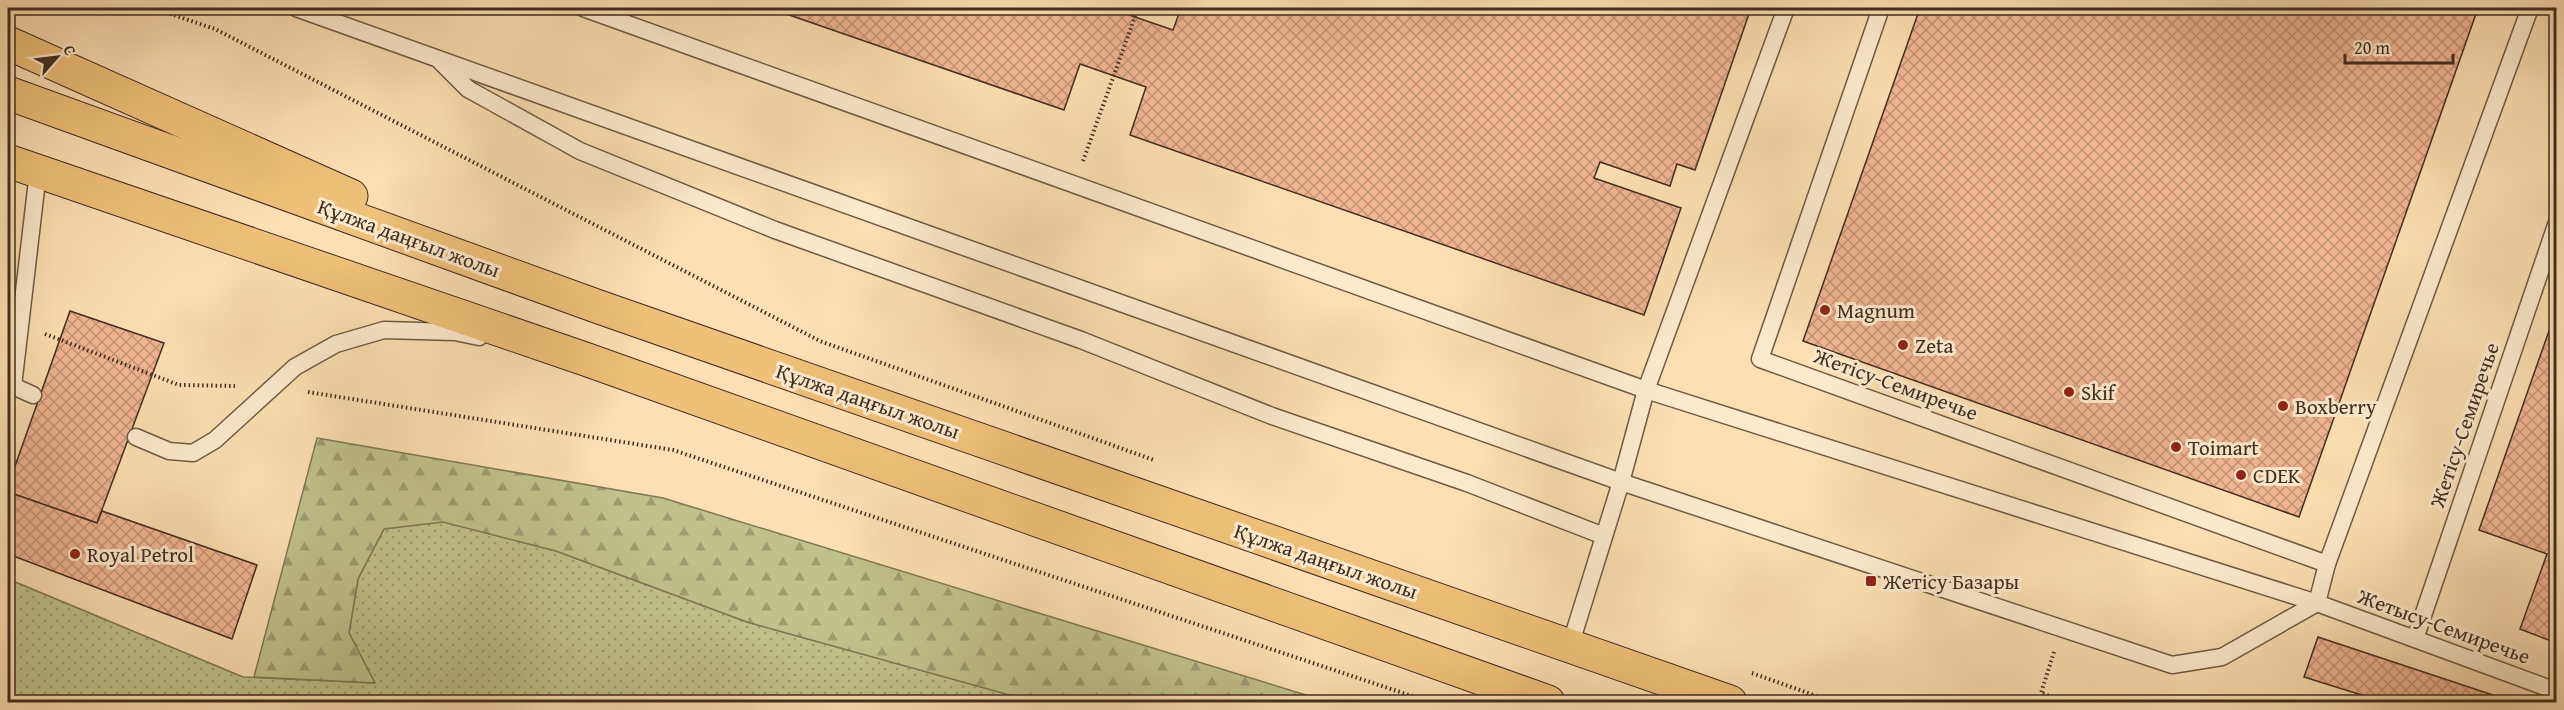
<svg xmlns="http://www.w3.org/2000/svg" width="2564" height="710" font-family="'Gentium Book Plus',serif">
<defs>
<pattern id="grass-dots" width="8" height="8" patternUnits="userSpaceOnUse" patternTransform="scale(1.5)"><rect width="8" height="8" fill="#c0c18c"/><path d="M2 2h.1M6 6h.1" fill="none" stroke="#9d9d72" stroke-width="1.8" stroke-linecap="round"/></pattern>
<pattern id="forest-firs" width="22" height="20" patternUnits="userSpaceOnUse" patternTransform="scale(1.5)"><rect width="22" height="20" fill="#c0c18c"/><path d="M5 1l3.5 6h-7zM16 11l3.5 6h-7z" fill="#9d9d72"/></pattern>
<pattern id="building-cross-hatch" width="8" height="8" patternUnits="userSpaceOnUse" patternTransform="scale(1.5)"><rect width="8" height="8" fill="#f1b593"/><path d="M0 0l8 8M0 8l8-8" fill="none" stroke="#c59478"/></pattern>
</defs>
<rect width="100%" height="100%" fill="#fcdfb2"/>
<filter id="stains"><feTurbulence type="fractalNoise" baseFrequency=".00333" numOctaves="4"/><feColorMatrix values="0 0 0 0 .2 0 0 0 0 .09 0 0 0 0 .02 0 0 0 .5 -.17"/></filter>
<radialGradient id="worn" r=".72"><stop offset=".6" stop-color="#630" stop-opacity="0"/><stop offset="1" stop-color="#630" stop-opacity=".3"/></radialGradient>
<!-- grass -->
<polygon fill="url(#grass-dots)" stroke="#807757" stroke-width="1.5" points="442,521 556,551 747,622 1035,702 8,702 8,579 243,677 374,683 349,633 358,579 384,529"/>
<!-- forest -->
<polygon fill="url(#forest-firs)" stroke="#807757" stroke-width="1.5" points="317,438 663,498 1329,702 1035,702 747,622 556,551 443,522 384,529 358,579 349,633 375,683 254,677"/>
<!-- building -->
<g fill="url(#building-cross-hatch)" stroke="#402d22" stroke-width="1.5">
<polygon points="769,8 1109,8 1173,30 1181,8 1751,8 1695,170 1677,164 1670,186 1600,162 1594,178 1681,208 1644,315 1130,135 1146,87 1080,64 1064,110"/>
<polygon points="1920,8 2478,8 2299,517 1803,341"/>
<polygon points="70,311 164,343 97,523 8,492 8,486"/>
<polygon points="2556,311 2556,643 2520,629 2547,554 2479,530"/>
<polygon points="8,492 97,523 102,511 257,565 232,639 8,554"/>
<polygon points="2318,637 2514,702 2384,702 2304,677"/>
</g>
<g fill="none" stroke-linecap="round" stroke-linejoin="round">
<!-- service casing -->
<g stroke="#6f5a46" stroke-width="19">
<g id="service">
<polyline points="296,8 1621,482 2172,665 2222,657 2317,603"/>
<polyline points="583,8 1646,390 2317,603 2556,691"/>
<polyline points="1881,8 1760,359 2327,564 2317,603"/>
<polyline points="440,61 468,89 580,151 775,230 1081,340 1272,416 1467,483 1604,536"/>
<polyline points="33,395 13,386 38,172"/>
<polyline points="136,437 169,451 193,453 215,440 295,367 336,344 384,330 455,332 479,337"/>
<polyline points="2327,564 2530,8"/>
<polyline points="2415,639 2556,225"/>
<polyline points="1570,646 1621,482 1646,390 1786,8"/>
</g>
</g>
<!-- primary casing -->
<g stroke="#402d22" stroke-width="35">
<g id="primary">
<polyline points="8,43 351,196"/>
<polyline points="8,93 599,307 1730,702"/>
<polyline points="8,161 585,359 1548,702"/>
</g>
</g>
<!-- path -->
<g stroke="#402d22" stroke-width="4" stroke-dasharray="1.5 3" stroke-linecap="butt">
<polyline points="153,8 215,29 820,341 1154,460"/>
<polyline points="1083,161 1138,8"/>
<polyline points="45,334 179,385 235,386"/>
<polyline points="308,392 673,450 1430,702"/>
<polyline points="2054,652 2041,693 2068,702"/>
<polyline points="1752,673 1833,702"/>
</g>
<!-- service -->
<use href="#service" stroke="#fdeacd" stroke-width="16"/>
<!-- primary -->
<use href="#primary" stroke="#eec079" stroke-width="33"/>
</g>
<!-- markers -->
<g fill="#8f2418" stroke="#fdeacd" stroke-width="2">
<circle cx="1825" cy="310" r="6"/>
<circle cx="1903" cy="345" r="6"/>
<circle cx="2069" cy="392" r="6"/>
<circle cx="2283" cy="406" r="6"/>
<circle cx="2176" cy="447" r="6"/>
<circle cx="2241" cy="475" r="6"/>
<circle cx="75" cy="554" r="6"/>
<rect x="1865" y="575" width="12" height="12" rx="3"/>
</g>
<g text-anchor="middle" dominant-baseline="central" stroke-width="6" stroke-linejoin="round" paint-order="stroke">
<!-- street labels -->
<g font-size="21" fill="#402d22" stroke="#fdeacd">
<text transform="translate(409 238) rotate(20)">Құлжа даңғыл жолы</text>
<text transform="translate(1896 384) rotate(20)">Жетісу-Семиречье</text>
<text transform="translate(868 401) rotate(19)">Құлжа даңғыл жолы</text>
<text transform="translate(2464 425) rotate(-71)">Жетісу-Семиречье</text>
<text transform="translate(1326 561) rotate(19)">Құлжа даңғыл жолы</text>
<text transform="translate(2444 626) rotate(20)">Жетысу-Семиречье</text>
</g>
<!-- poi labels -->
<g font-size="21" fill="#402d22" stroke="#fdeacd" text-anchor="start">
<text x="1837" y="310">Magnum</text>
<text x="1915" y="345">Zeta</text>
<text x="2081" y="392">Skif</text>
<text x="2295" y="406">Boxberry</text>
<text x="2188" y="447">Toimart</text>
<text x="2253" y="475">CDEK</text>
<text x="87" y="554">Royal Petrol</text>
<text x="1883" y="581">Жетісу Базары</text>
</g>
</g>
<!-- margin -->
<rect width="2564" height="710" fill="none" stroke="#fcdfb2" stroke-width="30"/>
<rect x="9" y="9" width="2546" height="692" fill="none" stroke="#402d22" stroke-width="3"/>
<rect x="15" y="15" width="2534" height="680" fill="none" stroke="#402d22" stroke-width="1.5"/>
<!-- north arrow -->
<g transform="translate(57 57) rotate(62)" stroke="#fdeacd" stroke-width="4.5" paint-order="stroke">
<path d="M0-4.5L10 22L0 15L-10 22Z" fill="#402d22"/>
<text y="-9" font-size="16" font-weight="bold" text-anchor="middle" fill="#402d22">С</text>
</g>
<!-- scale -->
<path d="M2345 54v9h108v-9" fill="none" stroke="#402d22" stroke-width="3"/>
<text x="2354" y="54" font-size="18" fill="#402d22" stroke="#fdeacd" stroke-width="4.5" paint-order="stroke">20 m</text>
<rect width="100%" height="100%" filter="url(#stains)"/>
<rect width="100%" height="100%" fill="url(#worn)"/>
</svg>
